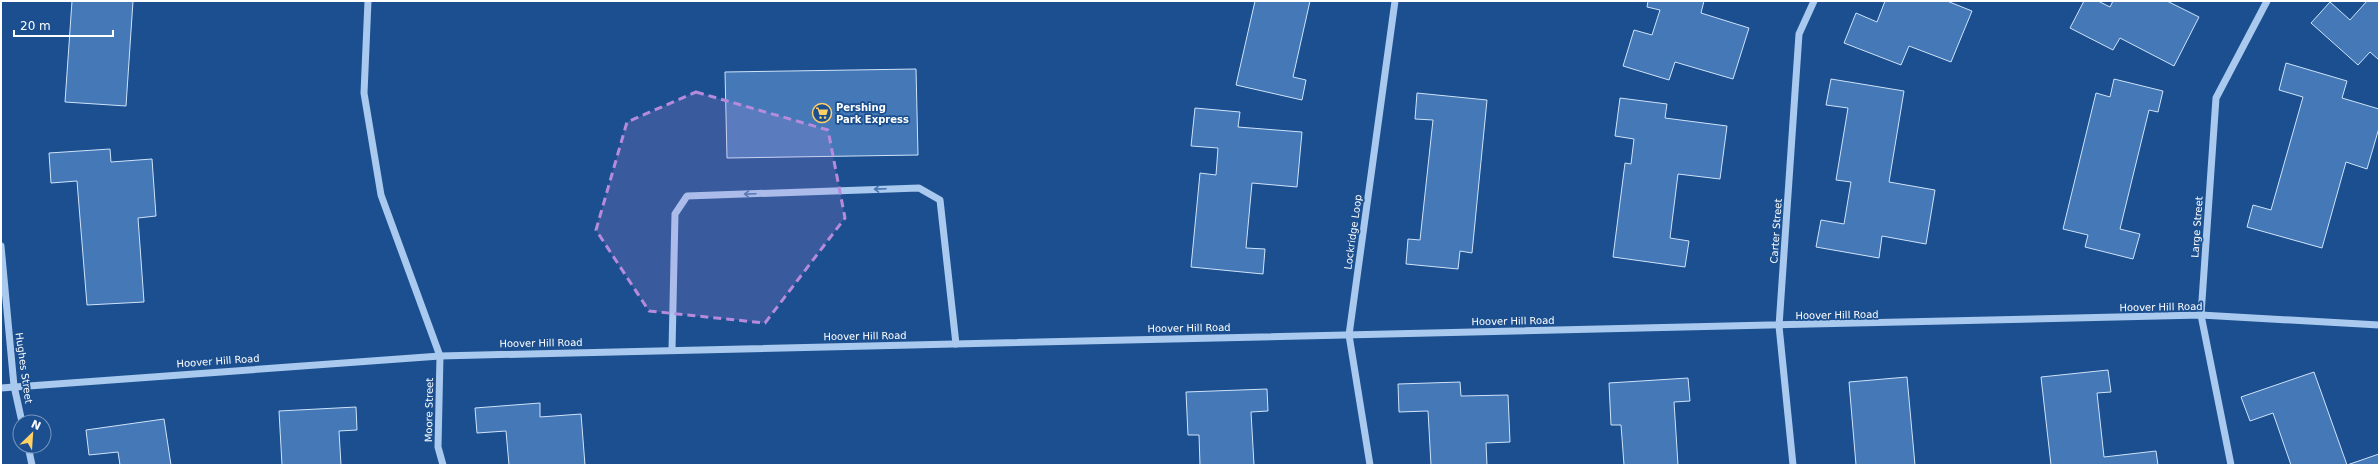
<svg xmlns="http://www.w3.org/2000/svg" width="2380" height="466" font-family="'DejaVu Sans',sans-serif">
<rect width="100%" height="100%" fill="#1b4f8f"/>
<!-- building -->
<g fill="#4478b7" stroke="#cfe3fa">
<polygon points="72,1 133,1 126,106 65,102"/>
<polygon points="1255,1 1310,1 1293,77 1306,80 1302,100 1236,85"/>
<polygon points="1648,1 1704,1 1701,13 1749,28 1733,79 1675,62 1669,80 1623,66 1634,30 1652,35 1660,10 1647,7"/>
<polygon points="1885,1 1947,1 1972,11 1951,62 1909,46 1901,65 1844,43 1856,13 1877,22"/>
<polygon points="2084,1 2098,1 2110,7 2113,1 2167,1 2199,17 2174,66 2120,38 2113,50 2070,28"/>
<polygon points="2367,1 2379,1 2379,60 2370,52 2358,65 2311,23 2330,2 2350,20"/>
<polygon points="2286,63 2347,81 2342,98 2379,109 2379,128 2367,169 2346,162 2322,248 2247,227 2253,205 2271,210 2303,97 2279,90"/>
<polygon points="916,69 918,155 727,158 725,72"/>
<polygon points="1831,79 1904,91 1889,182 1935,190 1926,244 1882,236 1879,258 1816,247 1821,220 1844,224 1851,182 1836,180 1848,108 1826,105"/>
<polygon points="2114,79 2163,91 2158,112 2149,110 2120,229 2140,234 2133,259 2085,247 2088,235 2063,229 2096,93 2110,97"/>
<polygon points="1417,93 1487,100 1472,253 1460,251 1458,269 1406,264 1408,239 1420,240 1433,120 1415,119"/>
<polygon points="1620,98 1667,104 1665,118 1727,126 1720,179 1678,174 1670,238 1689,241 1685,267 1613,257 1625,163 1631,164 1634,139 1615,136"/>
<polygon points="1195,108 1240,112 1238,127 1302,132 1297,187 1252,183 1246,248 1265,249 1263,274 1191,267 1200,173 1216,175 1218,148 1191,146"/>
<polygon points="110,149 111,162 152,159 156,216 138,218 144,302 87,305 77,181 51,183 49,153"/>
<polygon points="2108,370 2111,392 2097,393 2104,457 2156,451 2158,465 2051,465 2041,377"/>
<polygon points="2314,372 2347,465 2291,465 2273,413 2250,421 2241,397"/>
<polygon points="1907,377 1915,465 1856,465 1849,382"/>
<polygon points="1688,378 1690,401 1674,402 1678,465 1624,465 1621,425 1611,425 1609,383"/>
<polygon points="1460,382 1461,396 1508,395 1510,442 1486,443 1487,465 1431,465 1428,411 1399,412 1398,384"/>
<polygon points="1267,389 1268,411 1251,412 1254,465 1200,465 1199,435 1188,435 1186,392"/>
<polygon points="540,403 540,417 581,414 585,465 509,465 506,431 477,433 475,408"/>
<polygon points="356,407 357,430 339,431 341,465 282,465 279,411"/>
<polygon points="164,419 171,465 120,465 118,452 89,455 86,430"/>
<polygon points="2379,454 2379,465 2347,465"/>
</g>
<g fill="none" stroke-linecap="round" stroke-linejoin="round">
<!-- minor -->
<g stroke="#a9c9ee" stroke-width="7">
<polyline points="368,1 364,93 381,195 440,356 438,447 443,465"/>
<polyline points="1,246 14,386 22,422"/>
<polyline points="672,350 675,214 687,196 919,188 940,200 956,344"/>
<polyline points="1,388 440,356 2201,315 2379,325"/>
<polyline points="28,446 32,465"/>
<polyline points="1370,465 1349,335 1395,1"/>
<polyline points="1793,465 1779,326 1799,34 1814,1"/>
<polyline points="2231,465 2201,315 2216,98 2267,1"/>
</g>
</g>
<!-- one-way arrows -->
<defs><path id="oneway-shaft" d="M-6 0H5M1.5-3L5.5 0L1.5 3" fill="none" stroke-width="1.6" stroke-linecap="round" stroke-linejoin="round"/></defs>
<g stroke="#4674ac">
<use href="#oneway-shaft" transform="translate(880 189) rotate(178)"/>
<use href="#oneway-shaft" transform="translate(750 194) rotate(178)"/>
</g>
<!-- marked area -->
<path fill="#b68bdc" fill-opacity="0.2" stroke="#b68bdc" stroke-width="3" stroke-dasharray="8 5" stroke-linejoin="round" d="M696 92 828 130 845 218 765 323 649 311 596 230 627 122Z"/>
<!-- icons -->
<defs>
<g id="supermarket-ring" transform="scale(1)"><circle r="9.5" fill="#1b4f8f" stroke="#ffd166" stroke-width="1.5"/><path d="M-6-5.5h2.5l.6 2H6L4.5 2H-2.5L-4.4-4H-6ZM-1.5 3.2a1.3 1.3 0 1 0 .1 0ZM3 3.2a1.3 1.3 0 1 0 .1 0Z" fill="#ffd166"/></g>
</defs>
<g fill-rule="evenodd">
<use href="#supermarket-ring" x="822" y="113"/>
</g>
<g text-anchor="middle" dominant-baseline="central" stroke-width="3.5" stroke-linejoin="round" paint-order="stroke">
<!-- poi labels -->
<g font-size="10" font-weight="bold" fill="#fff" stroke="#1b4f8f" text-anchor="start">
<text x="836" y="107">Pershing<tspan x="836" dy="12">Park Express</tspan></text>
</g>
<!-- street labels -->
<g font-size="10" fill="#fff" stroke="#1b4f8f">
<text transform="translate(2197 227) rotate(-86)">Large Street</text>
<text transform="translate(1776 231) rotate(-86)">Carter Street</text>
<text transform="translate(1353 232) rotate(-82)">Lockridge Loop</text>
<text transform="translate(2161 307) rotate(-1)">Hoover Hill Road</text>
<text transform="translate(1837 315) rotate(-1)">Hoover Hill Road</text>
<text transform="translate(1513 321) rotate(-1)">Hoover Hill Road</text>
<text transform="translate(1189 328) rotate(-1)">Hoover Hill Road</text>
<text transform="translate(865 336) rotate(-1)">Hoover Hill Road</text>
<text transform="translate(541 343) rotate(-1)">Hoover Hill Road</text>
<text transform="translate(218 361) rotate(-4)">Hoover Hill Road</text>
<text transform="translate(24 368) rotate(82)">Hughes Street</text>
<text transform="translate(429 410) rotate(-89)">Moore Street</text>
</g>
</g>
<!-- border -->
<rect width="2380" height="466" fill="none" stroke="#ffffff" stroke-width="4"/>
<!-- north arrow -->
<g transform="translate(32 434) rotate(25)"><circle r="19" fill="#1b4f8f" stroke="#7695bc"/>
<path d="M0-3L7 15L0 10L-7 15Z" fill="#ffd166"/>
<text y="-6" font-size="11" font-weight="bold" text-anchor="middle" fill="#ffffff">N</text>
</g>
<!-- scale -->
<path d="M14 30v6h99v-6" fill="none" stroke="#ffffff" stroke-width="2"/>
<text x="20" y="30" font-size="12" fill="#ffffff" stroke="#1b4f8f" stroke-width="3" paint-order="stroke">20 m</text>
</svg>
